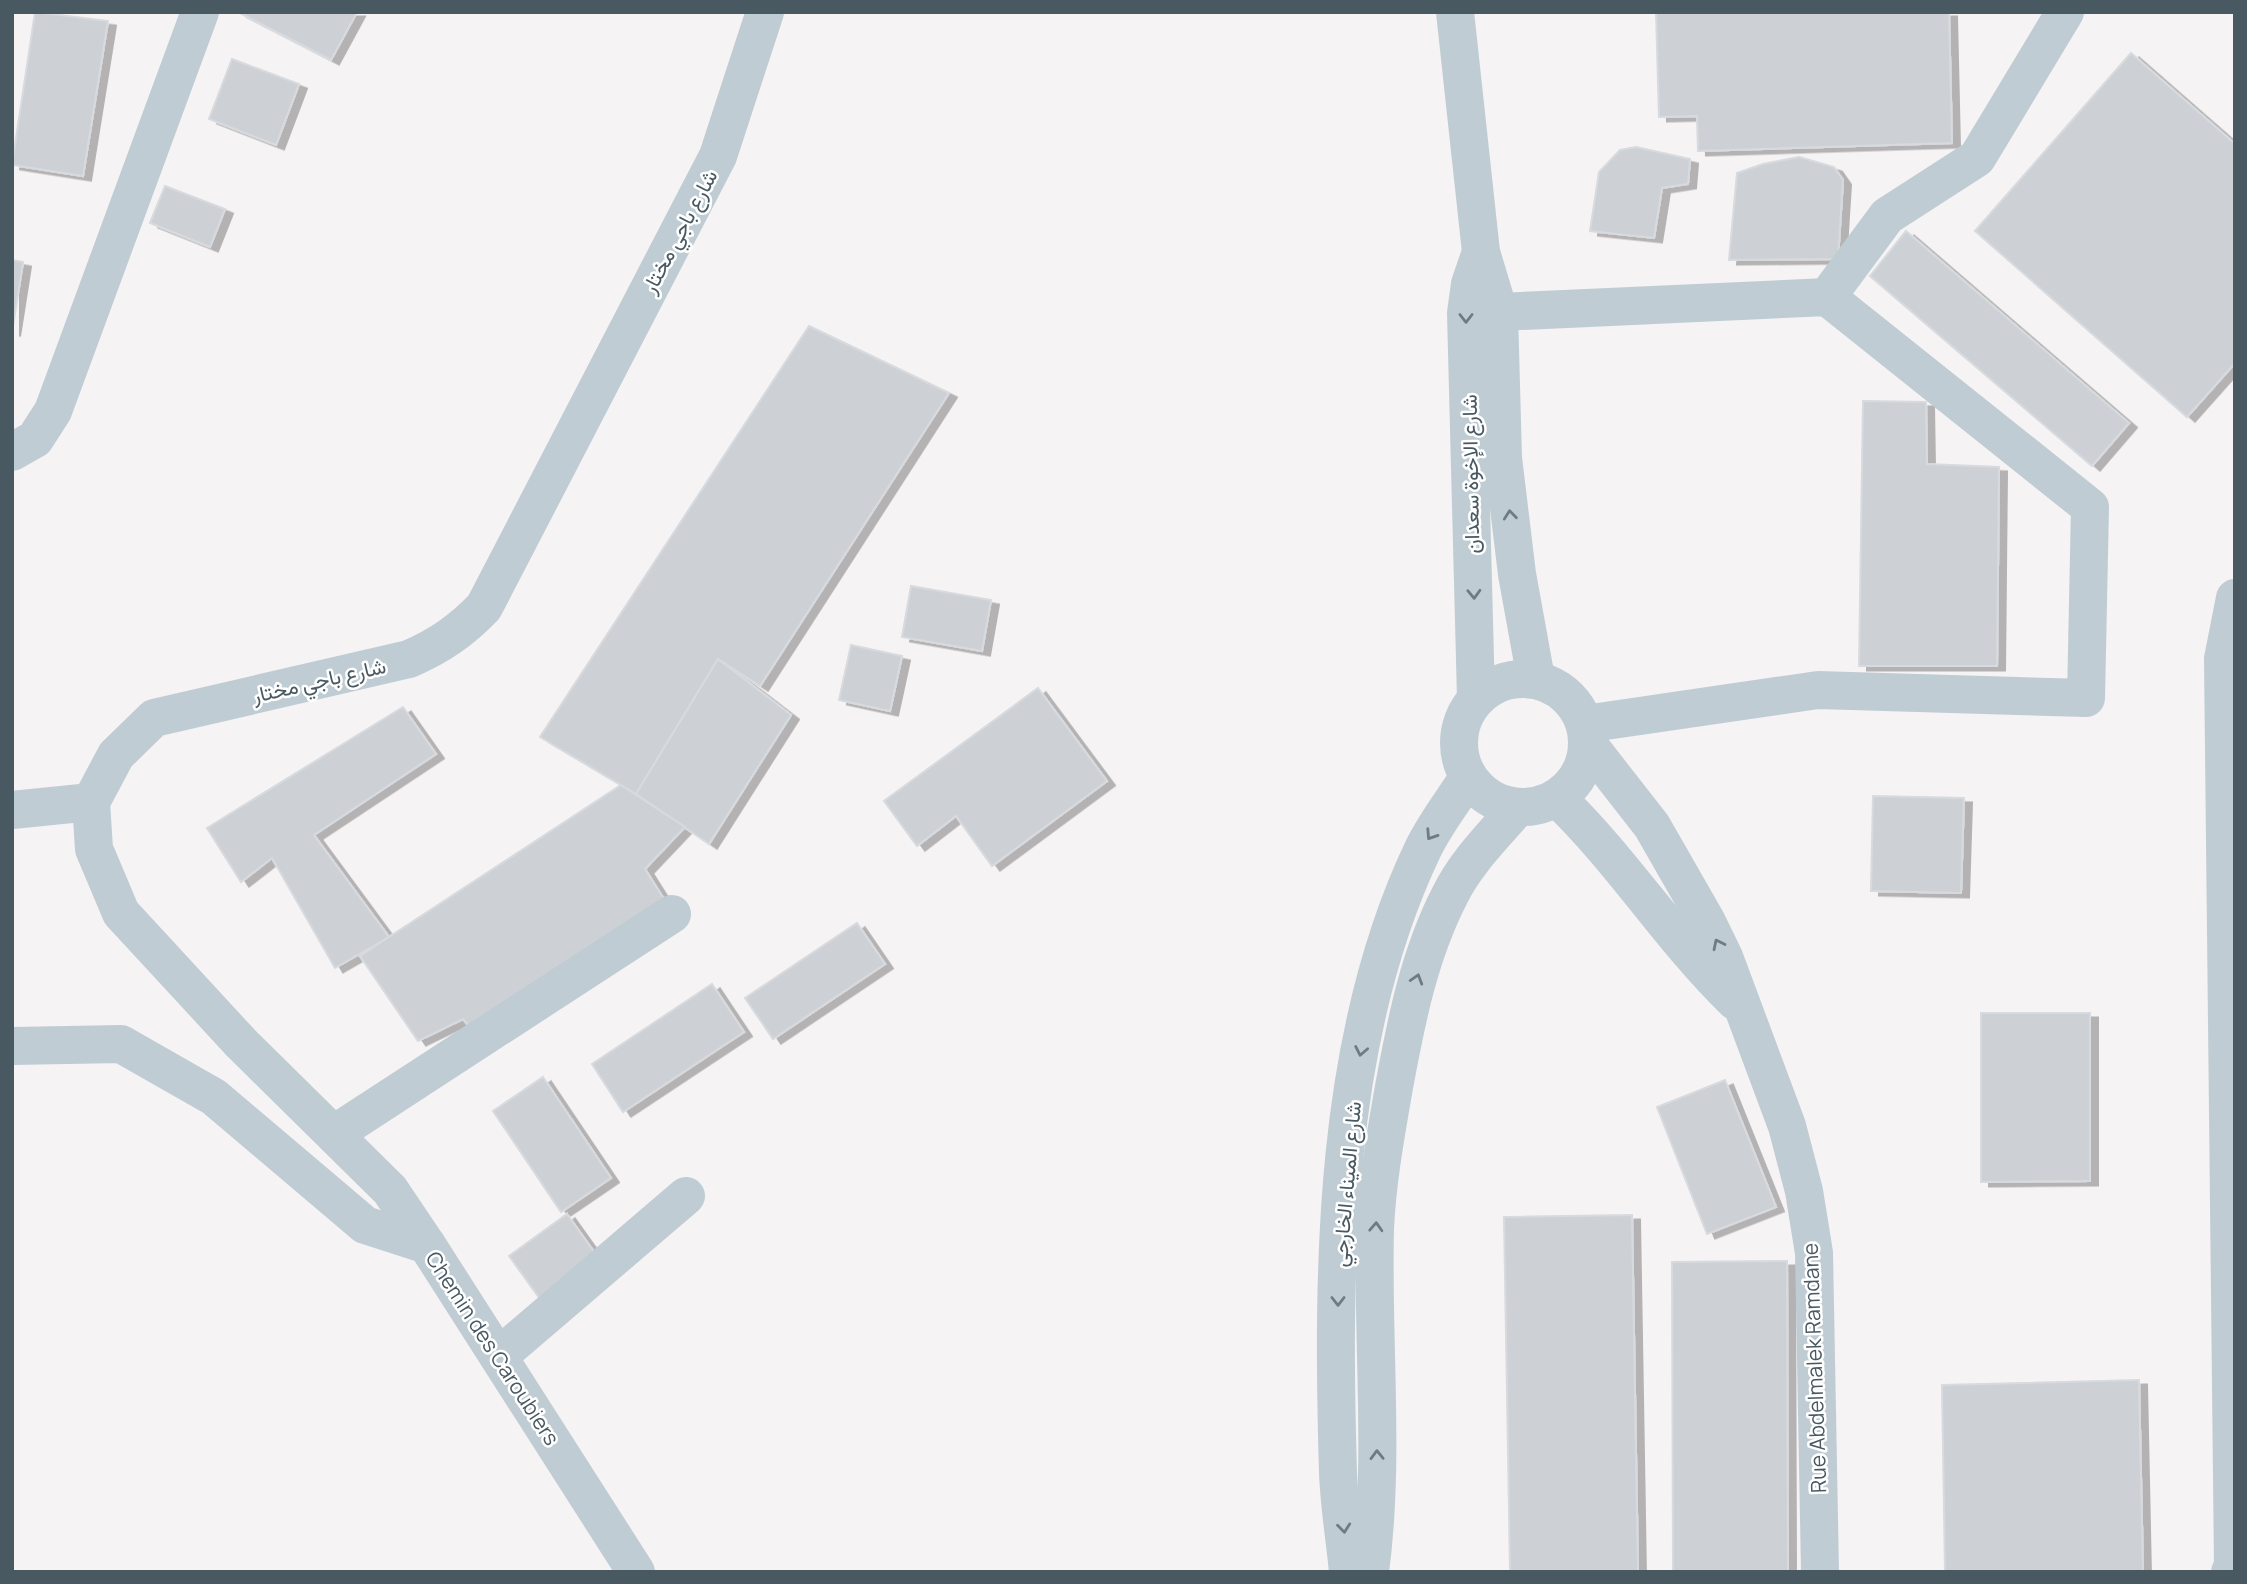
<svg xmlns="http://www.w3.org/2000/svg" width="2247" height="1584" font-family="Manrope,Vazirmatn,sans-serif">
<defs>
<filter id="shadow"><feDropShadow dx="8" dy="4.5" stdDeviation="0" flood-color="#0004"/></filter>
</defs>
<rect width="100%" height="100%" fill="#f5f3f3"/>
<!-- building -->
<g fill="#cdd1d5" stroke="#d7dade" stroke-width="2" filter="url(#shadow)">
<polygon points="35,12 108,21 83,176 12,165"/>
<polygon points="238,12 357,12 331,60"/>
<polygon points="1656,12 1949,12 1952,143 1698,151 1697,116 1659,117"/>
<polygon points="2131,53 2235,144 2235,363 2187,417 1975,231"/>
<polygon points="232,59 299,84 276,145 209,119"/>
<polygon points="1636,147 1690,159 1688,184 1662,188 1654,238 1590,231 1599,172 1620,150"/>
<polygon points="1799,157 1834,167 1843,180 1838,259 1729,260 1737,173 1763,164"/>
<polygon points="165,186 225,209 210,247 150,223"/>
<polygon points="1906,231 2129,423 2092,466 1870,276"/>
<polygon points="12,260 23,262 12,332"/>
<polygon points="809,326 949,393 760,686 718,659 636,794 540,737"/>
<polygon points="1863,401 1926,402 1927,464 1999,467 1997,666 1859,666"/>
<polygon points="911,586 991,600 982,651 902,637"/>
<polygon points="851,645 902,656 890,711 839,700"/>
<polygon points="718,659 791,715 709,844 636,794"/>
<polygon points="1038,688 1107,781 992,866 956,816 917,846 884,801"/>
<polygon points="403,707 436,754 314,835 389,937 335,968 272,858 241,882 207,828"/>
<polygon points="621,785 685,827 645,869 667,904 476,1035 463,1019 418,1041 360,956"/>
<polygon points="1873,796 1964,798 1961,893 1871,891"/>
<polygon points="857,923 885,964 773,1039 745,998"/>
<polygon points="712,984 744,1032 623,1112 592,1064"/>
<polygon points="1981,1013 2090,1013 2090,1181 1981,1182"/>
<polygon points="543,1077 611,1178 561,1212 493,1111"/>
<polygon points="1725,1080 1776,1207 1707,1234 1657,1107"/>
<polygon points="567,1214 597,1256 540,1299 509,1256"/>
<polygon points="1632,1215 1638,1572 1510,1572 1504,1217"/>
<polygon points="1787,1261 1788,1572 1673,1572 1672,1262"/>
<polygon points="2139,1380 2143,1572 1945,1572 1942,1385"/>
</g>
<g fill="none" stroke-linecap="round" stroke-linejoin="round">
<!-- minor -->
<g stroke="#c0ccd3" stroke-width="38">
<polyline points="1455,12 1481,252 1499,312 1503,458 1517,574 1536,679"/>
<polyline points="1827,297 1887,216 1977,158 2065,12"/>
<polyline points="1499,312 1827,297 2090,507 2086,698 1818,690 1585,724"/>
<polyline points="12,452 35,439 53,411 200,12"/>
<circle cx="1523" cy="743" r="64"/>
<polyline points="1476,698 1466,313 1470,284 1481,252"/>
<polyline points="1588,744 1652,826 1707,922 1724,957 1787,1126 1804,1191 1814,1253 1820,1572"/>
<path d="M1557 798C1623 861 1670 938 1735 1001"/>
<polyline points="12,810 91,802"/>
<polyline points="12,1046 121,1044 214,1097 365,1225 427,1245 636,1572"/>
<polyline points="334,1134 672,914"/>
<path d="M427 1245 390 1190 241 1043 121 913 94 849 91 802 116 755 154 718 409 659C439 646 461 631 484 607L718 156 765 12"/>
<polyline points="499,1356 686,1196"/>
<path d="M1348 1572C1345 1539 1339 1505 1338 1472 1332 1268 1333 1037 1423 849 1435 824 1453 801 1468 778"/>
<path d="M1370 1572C1385 1458 1372 1343 1375 1229 1377 1182 1386 1133 1394 1087 1406 1022 1419 955 1450 895 1466 862 1494 835 1518 807"/>
<polyline points="2230,1572 2233,1566 2223,659 2235,598"/>
</g>
</g>
<!-- one-way arrows -->
<defs><path id="oneway-chevron" d="M-2-3.5L2.5 0L-2 3.5" fill="none" stroke-width="1.6" stroke-linecap="round" stroke-linejoin="round" transform="scale(1.75)"/></defs>
<g stroke="#6d7c84">
<use href="#oneway-chevron" transform="translate(1466 318) rotate(90)"/>
<use href="#oneway-chevron" transform="translate(1510 515) rotate(-96)"/>
<use href="#oneway-chevron" transform="translate(1474 594) rotate(88)"/>
<use href="#oneway-chevron" transform="translate(1431 835) rotate(123)"/>
<use href="#oneway-chevron" transform="translate(1718 944) rotate(-116)"/>
<use href="#oneway-chevron" transform="translate(1417 979) rotate(-73)"/>
<use href="#oneway-chevron" transform="translate(1361 1051) rotate(101)"/>
<use href="#oneway-chevron" transform="translate(1376 1227) rotate(-87)"/>
<use href="#oneway-chevron" transform="translate(1338 1301) rotate(90)"/>
<use href="#oneway-chevron" transform="translate(1377 1455) rotate(-91)"/>
<use href="#oneway-chevron" transform="translate(1344 1528) rotate(84)"/>
</g>
<g text-anchor="middle" dominant-baseline="central" stroke-width="5" stroke-linejoin="round" paint-order="stroke">
<!-- street labels -->
<g font-size="21" fill="#495962" stroke="#fff">
<text transform="translate(679 231) rotate(-62)">شارع باجي مختار</text>
<text transform="translate(1470 474) rotate(-91)">شارع الإخوة سعدان</text>
<text transform="translate(319 680) rotate(-13)">شارع باجي مختار</text>
<text transform="translate(1346 1184) rotate(-85)">شارع الميناء الخارجي</text>
<text transform="translate(493 1348) rotate(57)">Chemin des Caroubiers</text>
<text transform="translate(1814 1368) rotate(-92)">Rue Abdelmalek Ramdane</text>
</g>
</g>
<!-- border -->
<rect width="2247" height="1584" fill="none" stroke="#495962" stroke-width="28"/>
</svg>
